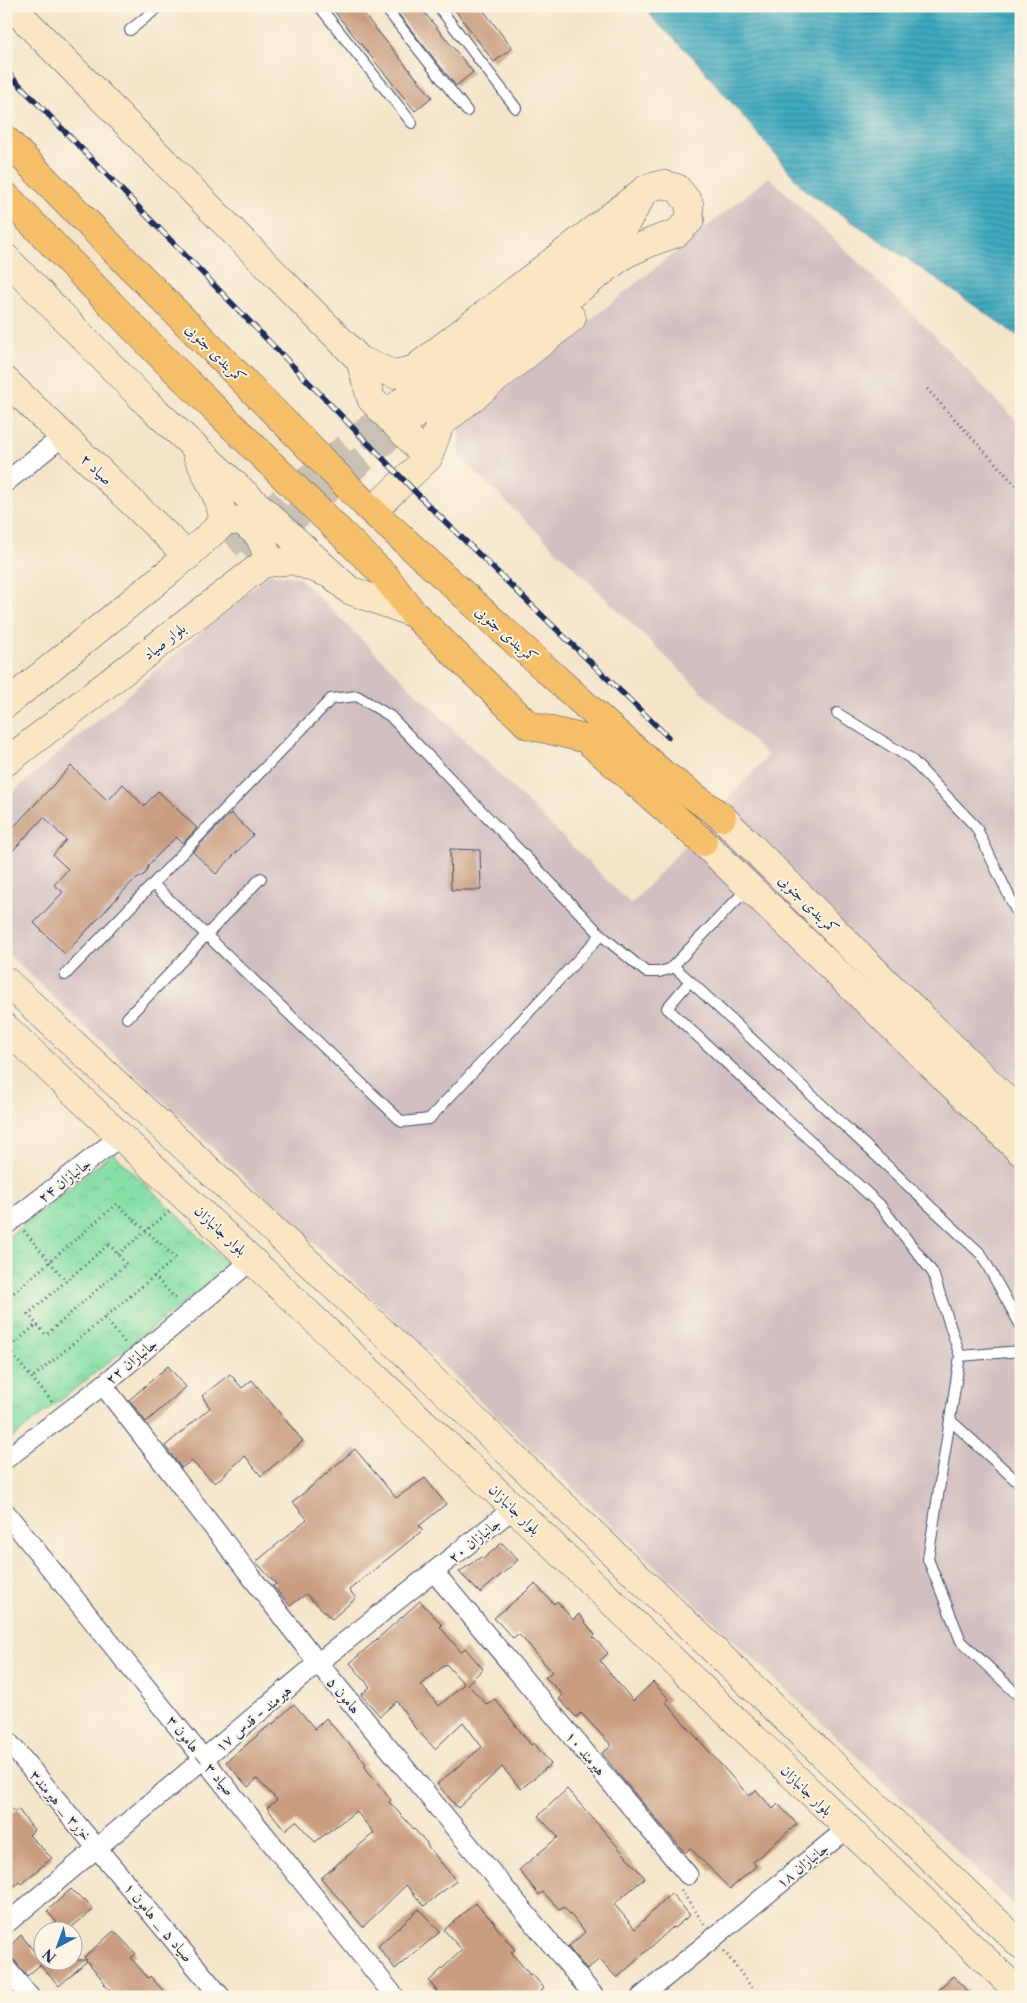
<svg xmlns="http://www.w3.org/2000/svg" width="1027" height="2003" font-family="'Libre Caslon Text',Amiri,serif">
<defs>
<pattern id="park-crowns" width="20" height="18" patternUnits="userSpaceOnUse" patternTransform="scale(1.25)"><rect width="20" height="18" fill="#86e0a6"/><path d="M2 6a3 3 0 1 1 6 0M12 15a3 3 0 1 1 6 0" fill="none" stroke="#73c091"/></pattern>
<pattern id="water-rules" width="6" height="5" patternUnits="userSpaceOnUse" patternTransform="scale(1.25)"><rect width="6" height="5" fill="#3faabe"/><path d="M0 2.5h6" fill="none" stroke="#348b9e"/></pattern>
</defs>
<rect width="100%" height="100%" fill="#fcf5e5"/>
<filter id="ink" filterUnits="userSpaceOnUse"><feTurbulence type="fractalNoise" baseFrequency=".02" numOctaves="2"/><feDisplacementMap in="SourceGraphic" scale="10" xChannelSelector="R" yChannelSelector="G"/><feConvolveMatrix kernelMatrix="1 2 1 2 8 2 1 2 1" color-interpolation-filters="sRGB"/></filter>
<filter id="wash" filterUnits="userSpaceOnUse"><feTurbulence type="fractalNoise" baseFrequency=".0096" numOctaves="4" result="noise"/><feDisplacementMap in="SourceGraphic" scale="20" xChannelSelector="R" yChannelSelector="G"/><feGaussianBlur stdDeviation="1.12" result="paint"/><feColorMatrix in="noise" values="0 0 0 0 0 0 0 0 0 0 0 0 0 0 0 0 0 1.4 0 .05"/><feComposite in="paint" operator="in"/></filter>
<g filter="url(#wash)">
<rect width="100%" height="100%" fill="#f4e5c9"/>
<!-- industrial -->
<polygon fill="#d2bfc0" points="769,177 932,333 1021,426 1021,1912 6,952 6,798 269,574 298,577 631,904 768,756 459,456 459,425"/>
<!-- park -->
<polygon fill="url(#park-crowns)" stroke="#508882" points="113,1153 230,1266 6,1443 6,1239"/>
<!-- water -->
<polygon fill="url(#water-rules)" stroke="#2d6c8e" points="645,6 1021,6 1021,338 909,260 805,190 693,57 655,21"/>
<g id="blocks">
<!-- building -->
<g fill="#c89c7f" fill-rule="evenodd">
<polygon points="330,6 357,6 432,97 415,111"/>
<polygon points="402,6 419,6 473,72 456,86 396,11"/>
<polygon points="452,6 480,6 512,48 494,62"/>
<polygon points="71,766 108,801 123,784 144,806 158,791 197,828 183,843 176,837 149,864 145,874 132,882 65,954 34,923 63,892 54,885 68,869 53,855 66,840 44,817 6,858 6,835"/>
<polygon points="231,813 253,835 216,874 193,852"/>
<polygon points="450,849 480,850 481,890 451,890"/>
<polygon points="168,1366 186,1387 146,1422 129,1400"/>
<polygon points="230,1374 242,1388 252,1380 303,1441 261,1476 245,1456 215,1483 191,1461 181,1468 165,1446 210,1408 202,1396"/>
<polygon points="355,1449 396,1498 425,1478 446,1504 419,1526 423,1530 349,1590 356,1598 332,1619 306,1594 290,1606 273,1586 276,1584 256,1562 307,1519 293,1502"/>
<polygon points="502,1543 518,1560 480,1593 459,1572 481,1557 483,1559"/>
<polygon points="535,1584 554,1604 557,1601 573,1620 579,1614 595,1635 593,1637 608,1653 600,1661 633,1701 653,1682 669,1699 666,1702 682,1721 749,1796 756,1790 773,1809 778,1804 797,1824 753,1862 756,1866 730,1889 690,1848 685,1853 619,1775 602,1753 612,1746 581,1713 576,1717 559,1699 563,1695 545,1677 552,1672 528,1644 518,1634 513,1638 494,1618"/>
<path d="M420 1601 442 1625 440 1627 461 1652 465 1648 483 1669 467 1684 487 1705 495 1699 531 1745 534 1743 551 1764 521 1789 502 1767 458 1808 437 1784 482 1747 463 1722 435 1749 415 1728 397 1701 380 1716 361 1695 370 1687 350 1663ZM446 1664 464 1684 439 1706 421 1685Z"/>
<polygon points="294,1704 315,1729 326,1718 346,1742 347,1741 366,1764 364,1766 391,1800 389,1802 427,1843 427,1845 456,1881 424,1906 406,1885 363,1927 321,1878 374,1833 356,1811 315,1842 296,1821 285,1830 267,1808 277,1800 257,1779 248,1787 226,1762 272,1723 273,1724"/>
<polygon points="567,1789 645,1878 614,1904 635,1929 671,1893 690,1915 674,1928 673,1927 617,1978 599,1959 587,1970 568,1947 585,1932 564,1907 560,1910 543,1892 539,1895 519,1870 558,1837 538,1816"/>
<polygon points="6,1803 14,1812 18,1809 34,1830 29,1835 52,1858 21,1884 19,1882 6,1894"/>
<polygon points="71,1889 83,1901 85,1899 93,1910 68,1930 63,1930 47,1911"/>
<polygon points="475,1903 495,1923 494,1924 515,1950 511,1952 530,1975 532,1974 544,1988 536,1997 441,1997 429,1981 462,1950 444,1930"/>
<polygon points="419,1909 440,1932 395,1969 378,1946"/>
<polygon points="114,1931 136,1954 131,1958 148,1978 150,1976 169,1997 117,1997 104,1984 105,1983 87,1961 59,1986 40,1965 27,1976 14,1960 6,1957 6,1950 21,1935 41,1960 87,1960 84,1957"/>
<polygon points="953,1976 973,1997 930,1997"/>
</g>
</g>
</g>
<g filter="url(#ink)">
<use href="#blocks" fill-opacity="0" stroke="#3c4a6e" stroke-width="1"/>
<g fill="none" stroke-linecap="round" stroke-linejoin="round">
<!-- secondary-tunnel -->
<g stroke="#c9c1b4" stroke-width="28" stroke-dasharray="28 14" stroke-linecap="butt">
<polyline points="228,545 398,405"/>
<polyline points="247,558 392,434"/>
</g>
<!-- lane casing -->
<g stroke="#3c4a6e" stroke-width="12">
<g id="lane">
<polyline points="319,6 412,123"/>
<polyline points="384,6 467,111"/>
<polyline points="438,6 516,108"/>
<polyline points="130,30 160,6"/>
<polyline points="837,713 910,758 976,827 1021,921"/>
<polyline points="153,884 402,1122 429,1119 601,935"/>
<polyline points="673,966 690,981"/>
<polyline points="65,975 331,699 357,696 390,716 601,935 646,972 659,972 670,969 748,888"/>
<polyline points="127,1018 261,878"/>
<polyline points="1021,1351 960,1356 928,1559 961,1641 1021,1698"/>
<polyline points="960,1356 933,1273 880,1205 667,1008 690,981 981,1254 1021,1326"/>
<polyline points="950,1420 1021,1485"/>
</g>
</g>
<!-- street casing -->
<g stroke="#3c4a6e" stroke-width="21">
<g id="street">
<polyline points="6,482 63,436"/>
<polyline points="6,1225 122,1135"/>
<polyline points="103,1385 318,1663 595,1997"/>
<polyline points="6,1459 103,1385 252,1260"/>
<polyline points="6,1513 395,1997"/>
<polyline points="434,1572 688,1875"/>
<polyline points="6,1739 221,1997"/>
<polyline points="6,1924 318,1663 514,1508"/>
<polyline points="6,1968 30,1997"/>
<polyline points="641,1997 848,1828"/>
</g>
</g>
<!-- secondary casing -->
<g stroke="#3c4a6e" stroke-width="29">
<g id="secondary">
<polyline points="11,6 360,360 393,374 413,370 646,189"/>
<polyline points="6,258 147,403 349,590 413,613"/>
<polyline points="360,360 371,399 428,458"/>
<polyline points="6,381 188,556"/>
<polyline points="398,405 600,252 624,226 646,189 662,184 677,188 689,203 690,220 677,233 654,241 625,254 411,418"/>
<polyline points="372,511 428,458 440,424 572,318"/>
<polyline points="224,522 241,520 259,535 267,554 263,564"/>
<polyline points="6,704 171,570 224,522 219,501 197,455"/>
<polyline points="6,762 263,564 292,560 325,572"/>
<polyline points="722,817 879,975 1021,1114"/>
<polyline points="703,842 1021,1152"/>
<polyline points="6,981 382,1331 1021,1945"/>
<polyline points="6,1028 514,1508 1021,1994"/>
</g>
</g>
<!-- highway casing -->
<g stroke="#3c4a6e" stroke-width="29">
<g id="highway">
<polyline points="6,140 372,511 604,722 662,773 722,817"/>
<polyline points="6,196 160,355 385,576 413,613 528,725 586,739 703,842"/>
</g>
</g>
<!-- path -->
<g stroke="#3c4a6e" stroke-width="3" stroke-dasharray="1 4" stroke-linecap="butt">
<polyline points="927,389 1021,491"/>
<polyline points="24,1231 66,1281"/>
<polygon points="109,1244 126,1264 46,1335 28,1314"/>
<polyline points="118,1254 169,1212"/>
<polyline points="154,1276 178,1301"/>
<polyline points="6,1299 117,1204 176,1258 32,1378"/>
<polyline points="105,1318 126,1344"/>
<polyline points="6,1347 53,1403"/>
<polyline points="7,1350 37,1324"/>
<polyline points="681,1890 704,1924"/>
<polyline points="724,1951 759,1997"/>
</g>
<!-- lane -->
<use href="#lane" stroke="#fff" stroke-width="10"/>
<!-- street -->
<use href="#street" stroke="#fff" stroke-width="19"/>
<!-- secondary -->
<use href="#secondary" stroke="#fbe6c4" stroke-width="28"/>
<!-- highway -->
<use href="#highway" stroke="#f6c06b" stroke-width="28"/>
<!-- rail casing -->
<g stroke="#1b2f5e" stroke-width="5.5">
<polyline id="rail" points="6,71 430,507 668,737"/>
</g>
<!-- rail -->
<use href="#rail" stroke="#fcf5e5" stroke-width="4" stroke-dasharray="11" stroke-linecap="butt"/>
</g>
</g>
<g text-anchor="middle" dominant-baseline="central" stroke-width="4" stroke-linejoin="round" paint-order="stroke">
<!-- street labels -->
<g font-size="15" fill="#1b2f5e" stroke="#fcf5e5">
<text transform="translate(216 353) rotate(45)">کمربندی جنوبی</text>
<text transform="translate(97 469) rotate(44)">صیاد ۲</text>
<text transform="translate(507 634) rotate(42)">کمربندی جنوبی</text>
<text transform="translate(164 641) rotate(-38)">بلوار صیاد</text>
<text transform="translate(809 904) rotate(45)">کمربندی جنوبی</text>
<text transform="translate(64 1180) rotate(-38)">جانبازان ۲۴</text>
<text transform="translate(221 1230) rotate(43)">بلوار جانبازان</text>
<text transform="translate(131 1361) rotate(-40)">جانبازان ۲۲</text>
<text transform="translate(515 1509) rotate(44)">بلوار جانبازان</text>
<text transform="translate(474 1540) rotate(-39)">جانبازان ۲۰</text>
<text transform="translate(344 1695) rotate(50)">هامون ۵</text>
<text transform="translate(253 1718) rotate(-40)">هیرمند - قدس ۱۷</text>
<text transform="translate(586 1753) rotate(50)">هیرمند ۱۰</text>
<text transform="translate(201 1755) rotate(51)">صیاد ۳ _ هامون ۳</text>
<text transform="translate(807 1790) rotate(44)">بلوار جانبازان</text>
<text transform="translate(61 1805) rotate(50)">خزر۳ _ هیرمند۳</text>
<text transform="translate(802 1865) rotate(-39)">جانبازان ۱۸</text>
<text transform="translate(159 1922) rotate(50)">صیاد ۵ _ هامون ۱</text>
</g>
</g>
<!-- margin -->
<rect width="1027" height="2003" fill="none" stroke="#fcf5e5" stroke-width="25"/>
<!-- north arrow -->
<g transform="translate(58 1946) rotate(221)"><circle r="24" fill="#fcf5e5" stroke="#a2a6af"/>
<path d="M0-4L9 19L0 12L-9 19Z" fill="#1f6fb2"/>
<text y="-8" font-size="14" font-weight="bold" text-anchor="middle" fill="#1b2f5e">N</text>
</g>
</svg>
